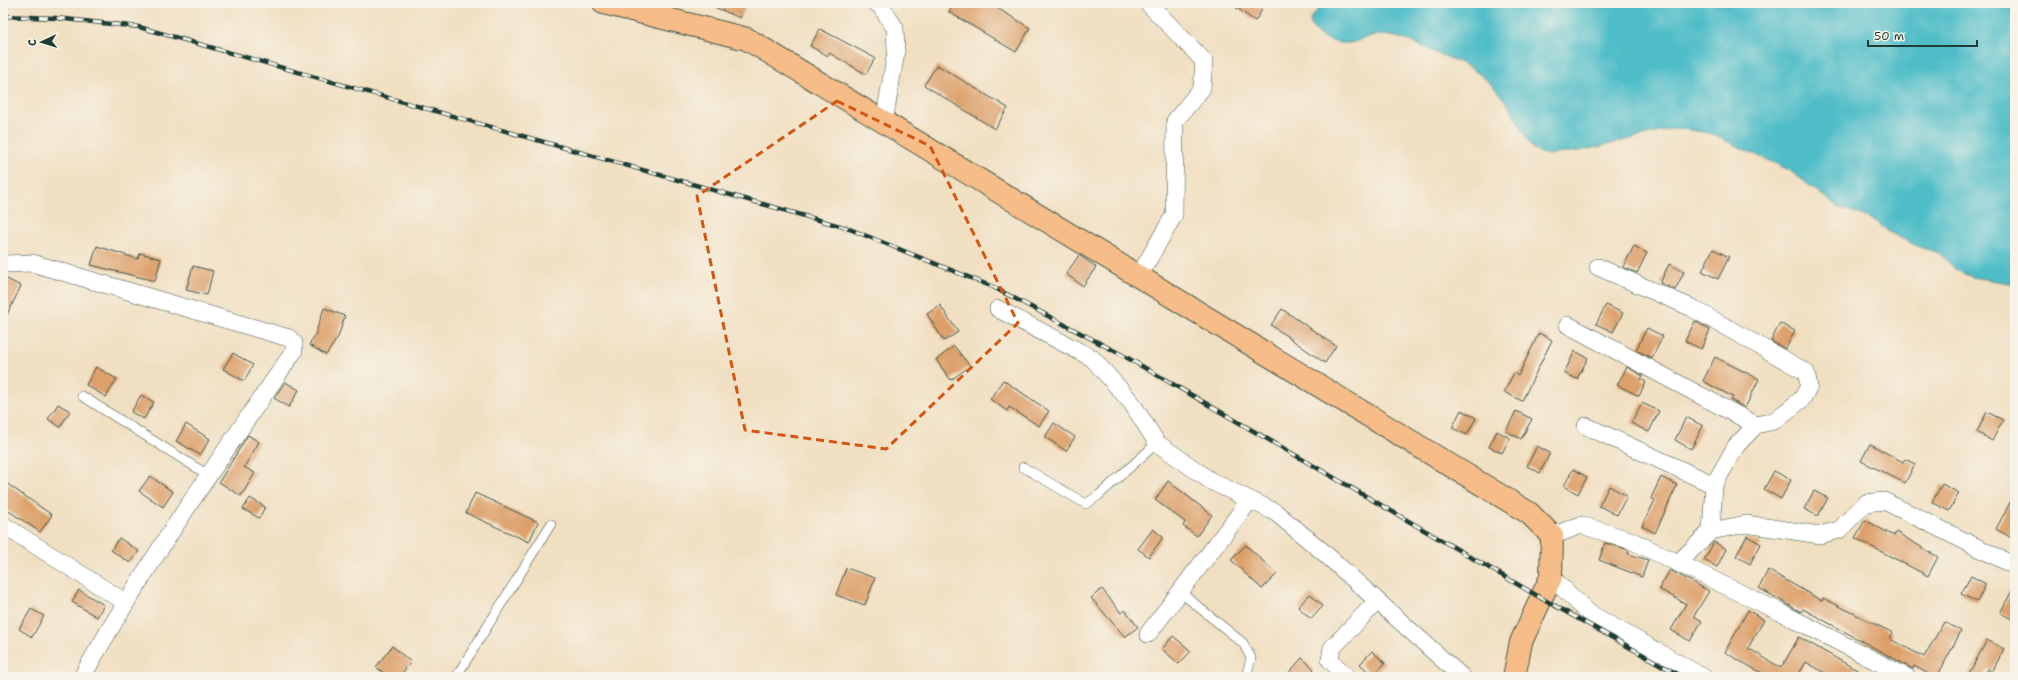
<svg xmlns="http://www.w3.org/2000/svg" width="2018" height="680" font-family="'Shantell Sans',sans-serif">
<rect width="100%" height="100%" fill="#f7f3e8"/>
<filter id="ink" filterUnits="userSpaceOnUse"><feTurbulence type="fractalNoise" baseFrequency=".025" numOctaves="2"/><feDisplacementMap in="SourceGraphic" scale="8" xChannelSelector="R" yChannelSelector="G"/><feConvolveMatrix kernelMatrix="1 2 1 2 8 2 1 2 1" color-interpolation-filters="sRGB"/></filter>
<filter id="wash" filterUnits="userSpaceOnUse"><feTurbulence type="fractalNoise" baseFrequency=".012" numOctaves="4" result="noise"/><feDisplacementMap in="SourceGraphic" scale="16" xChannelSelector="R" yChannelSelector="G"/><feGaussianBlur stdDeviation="0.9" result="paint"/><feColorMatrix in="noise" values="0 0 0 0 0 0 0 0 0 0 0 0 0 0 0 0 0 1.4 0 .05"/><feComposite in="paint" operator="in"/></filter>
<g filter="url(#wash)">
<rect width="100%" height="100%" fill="#f1dfc1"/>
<!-- water -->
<path fill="#50bdc8" stroke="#387d7e" d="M1320 3H2015V284L1972 277 1965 274 1955 269 1939 253 1919 247 1889 232 1877 222 1864 216 1838 207 1789 170 1709 133 1676 128 1585 150 1550 155 1540 153 1533 149 1529 143C1515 112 1496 81 1465 65 1455 60 1444 56 1434 52 1417 44 1400 36 1382 35 1367 34 1356 45 1341 43 1328 41 1311 34 1310 19L1318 10Z"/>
<g id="blocks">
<!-- building -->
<g fill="#dda06b">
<polygon points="705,3 746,3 740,18"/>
<polygon points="955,3 989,3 1030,28 1016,52 949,12"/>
<polygon points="1230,3 1252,3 1262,10 1255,21"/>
<polygon points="820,29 875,58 866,74 829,53 828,56 810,46"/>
<polygon points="937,65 1008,108 995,129 924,85"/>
<polygon points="97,246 138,259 140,253 161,259 155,281 91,265"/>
<polygon points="1634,246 1647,253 1637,273 1623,267"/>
<polygon points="1713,249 1729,257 1718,279 1702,271"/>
<polygon points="1079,255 1096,267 1083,286 1066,274"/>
<polygon points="1669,264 1684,272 1675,290 1660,283"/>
<polygon points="193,266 213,271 207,295 186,290"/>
<polygon points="3,277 21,286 3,323"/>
<polygon points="940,305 958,332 944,341 927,314"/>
<polygon points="1606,305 1623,313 1613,332 1596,324"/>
<polygon points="324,308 345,316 338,337 326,355 309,345 315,335"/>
<polygon points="1282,309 1336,346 1325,363 1271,325"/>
<polygon points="1695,321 1710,330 1701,349 1685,341"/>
<polygon points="1780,323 1795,331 1785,349 1771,341"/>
<polygon points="1647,328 1663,336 1652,358 1636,350"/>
<polygon points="1539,333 1552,340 1522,401 1504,392 1514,373 1518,376"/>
<polygon points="954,346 970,366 951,380 936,360"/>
<polygon points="1575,351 1588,358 1577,379 1564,373"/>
<polygon points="233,353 253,365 244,381 223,369"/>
<polygon points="1715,357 1759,379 1745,408 1731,400 1733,397 1703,381"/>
<polygon points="96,367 117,379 106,397 86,385"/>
<polygon points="1627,367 1643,376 1641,379 1646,382 1639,396 1617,385"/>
<polygon points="1003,380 1049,411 1039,426 1009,407 1007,411 990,399"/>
<polygon points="285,382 299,390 289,407 274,398"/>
<polygon points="141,395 154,402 144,419 131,412"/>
<polygon points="1642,403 1659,411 1649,432 1631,423"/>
<polygon points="58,404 70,411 60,427 48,419"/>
<polygon points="1461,410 1476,418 1467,435 1452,428"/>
<polygon points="1516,411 1532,419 1521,439 1506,431"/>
<polygon points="1987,412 2003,420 1992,441 1977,432"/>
<polygon points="1686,417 1703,426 1691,449 1675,440"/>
<polygon points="1054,423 1075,437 1066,451 1045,437"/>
<polygon points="186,424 210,439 200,455 176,441"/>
<polygon points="1497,431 1510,438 1502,453 1489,447"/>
<polygon points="248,435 259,442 244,467 255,473 241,496 219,482"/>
<polygon points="1870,444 1903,462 1905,459 1915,464 1905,483 1861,461"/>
<polygon points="1537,446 1550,453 1540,473 1527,466"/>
<polygon points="1573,469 1587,477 1578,494 1564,486"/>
<polygon points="1774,471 1791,480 1781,499 1764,489"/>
<polygon points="150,476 173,492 163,507 139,491"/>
<polygon points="1661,477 1677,485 1655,533 1642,526 1655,500 1651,498"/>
<polygon points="3,481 52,515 40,532 3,507"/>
<polygon points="1168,481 1212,515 1197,536 1183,526 1185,522 1155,500"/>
<polygon points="1942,484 1959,493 1949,511 1932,502"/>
<polygon points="1609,486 1627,496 1617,515 1599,506"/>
<polygon points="1814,491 1828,498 1818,516 1804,509"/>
<polygon points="475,493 538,522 529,542 466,513"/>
<polygon points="2015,493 2015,540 1996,529"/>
<polygon points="250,498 265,507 259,518 243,509"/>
<polygon points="1865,520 1894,536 1896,532 1938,557 1928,576 1855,538"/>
<polygon points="1153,529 1163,537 1149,557 1138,549"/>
<polygon points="1747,536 1761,544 1750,564 1736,556"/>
<polygon points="119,538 139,551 130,563 111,550"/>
<polygon points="1714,542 1726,549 1717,567 1704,560"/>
<polygon points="1605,543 1626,549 1629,551 1628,554 1648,560 1642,577 1599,560"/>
<polygon points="1246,545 1277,574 1262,589 1231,560"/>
<polygon points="846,568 875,578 865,605 836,595"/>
<polygon points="1670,570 1709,591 1694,616 1702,621 1690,641 1671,630 1686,604 1659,589"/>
<polygon points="1768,570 1822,601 1823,598 1893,633 1890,639 1924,657 1944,622 1961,631 1937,677 1934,677 1914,666 1913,669 1803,609 1801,612 1759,588"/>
<polygon points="1971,576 1986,584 1977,602 1961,594"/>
<polygon points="2015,585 2015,612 2012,619 2000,613"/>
<polygon points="1102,589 1121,613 1125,610 1138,627 1125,637 1091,598"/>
<polygon points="79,590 104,605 97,617 72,602"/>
<polygon points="1310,594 1323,606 1311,619 1298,607"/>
<polygon points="31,609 44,616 32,637 19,629"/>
<polygon points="1748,610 1764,620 1748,648 1781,668 1799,637 1869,677 1832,677 1806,662 1797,677 1769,677 1738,660 1725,652"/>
<polygon points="1173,636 1191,651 1179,664 1162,649"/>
<polygon points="1987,640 2004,649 1992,672 1988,669 1983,677 1967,677"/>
<polygon points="392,646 411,662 399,677 389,677 376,667"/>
<polygon points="1372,651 1385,663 1373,676 1360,664"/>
<polygon points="1302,658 1314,669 1307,677 1285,677"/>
</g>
</g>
</g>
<g filter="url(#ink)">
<use href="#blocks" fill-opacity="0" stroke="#3e5549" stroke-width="1"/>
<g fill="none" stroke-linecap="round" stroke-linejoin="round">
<!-- lane casing -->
<g stroke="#3e5549" stroke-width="10">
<g id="lane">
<polyline points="82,396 208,475"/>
<polyline points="1023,467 1086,504 1099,495 1157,443"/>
<polyline points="1180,592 1243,643 1251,658 1246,677"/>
<polyline points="456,677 551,524"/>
</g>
</g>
<!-- street casing -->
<g stroke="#3e5549" stroke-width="18">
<g id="street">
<polyline points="876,3 880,5 895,28 896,52 884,122"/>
<path d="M3 264 32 263 289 338 294 343V351C220 458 146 564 82 677"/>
<polyline points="1598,267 1692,308 1806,372 1809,386 1802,399 1774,421 1756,425 1736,446 1714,485 1711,531"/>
<polyline points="1139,276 1174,215 1175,121 1202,88 1204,61 1148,3"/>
<polyline points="998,309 1092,358 1131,402 1157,443 1211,481 1275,512 1322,551 1462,677"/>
<polyline points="1568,325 1756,425"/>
<polyline points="1586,426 1714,485"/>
<polyline points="3,525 125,602"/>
<polyline points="1552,536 1581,525 1630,540 1780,612 1907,677"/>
<polyline points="1678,563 1711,531 1746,524 1820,535 1839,530 1866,503 1884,501 2015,566"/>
<polyline points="1551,577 1589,613 1703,677"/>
<polyline points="1148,634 1250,500"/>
<polyline points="1347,677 1330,660 1332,648 1377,601"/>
</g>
</g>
<!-- primary casing -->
<g stroke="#3e5549" stroke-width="24">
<polyline id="primary" points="604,3 747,39 1529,513 1552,536 1551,577 1521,642 1514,677"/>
</g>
<!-- lane -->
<use href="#lane" stroke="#fff" stroke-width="9"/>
<!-- street -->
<use href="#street" stroke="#fff" stroke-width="17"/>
<!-- primary -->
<use href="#primary" stroke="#f7bd88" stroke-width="22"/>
<!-- rail casing -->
<g stroke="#1f3d34" stroke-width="4.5">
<polyline id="rail" points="3,16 56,18 139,27 847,228 993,287 1126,357 1541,598 1683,677"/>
</g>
<!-- rail -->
<use href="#rail" stroke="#f7f3e8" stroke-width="3" stroke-dasharray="9" stroke-linecap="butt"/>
</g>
</g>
<!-- marked area -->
<path fill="none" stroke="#d45610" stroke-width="3" stroke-dasharray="8 5" stroke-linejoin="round" d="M837 101 930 146 1018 323 886 449 745 430 697 196Z"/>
<!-- margin -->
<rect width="2018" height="680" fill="none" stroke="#f7f3e8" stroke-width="16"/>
<!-- north arrow -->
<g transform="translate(42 42) rotate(266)" stroke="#f7f3e8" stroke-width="3" paint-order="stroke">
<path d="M0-3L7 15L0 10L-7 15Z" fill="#1f3d34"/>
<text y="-6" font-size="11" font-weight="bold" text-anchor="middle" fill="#1f3d34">С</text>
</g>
<!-- scale -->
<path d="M1868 40v6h109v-6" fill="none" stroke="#1f3d34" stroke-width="2"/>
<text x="1874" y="40" font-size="12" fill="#1f3d34" stroke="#f7f3e8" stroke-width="3" paint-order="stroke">50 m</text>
</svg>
